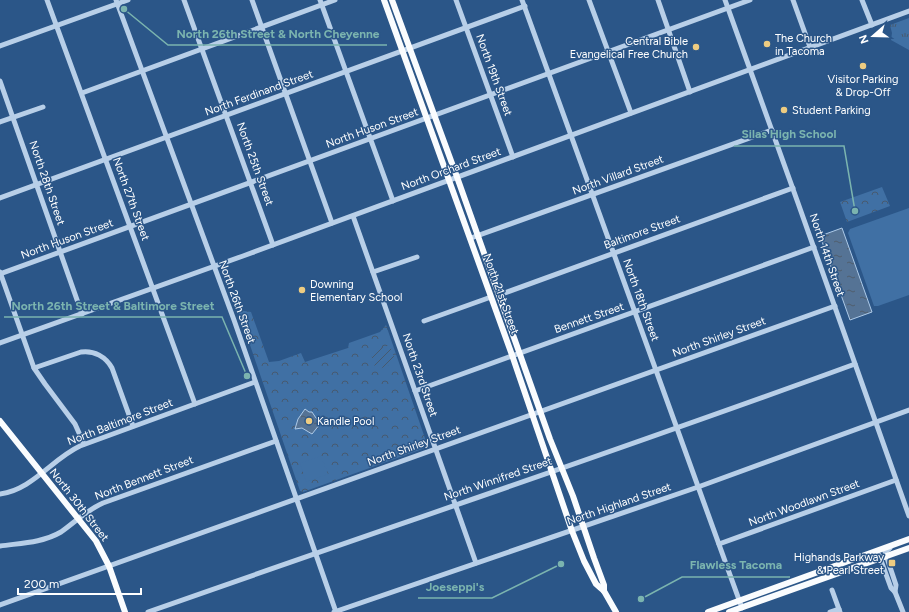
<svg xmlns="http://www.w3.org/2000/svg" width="909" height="612" font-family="Figtree,sans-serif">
<defs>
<pattern id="grass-tufts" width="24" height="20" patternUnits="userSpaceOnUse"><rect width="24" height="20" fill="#4070a4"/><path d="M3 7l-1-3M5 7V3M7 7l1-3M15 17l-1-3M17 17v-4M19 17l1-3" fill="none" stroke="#475a6f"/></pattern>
<pattern id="park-crowns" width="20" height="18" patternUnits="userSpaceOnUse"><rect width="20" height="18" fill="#4070a4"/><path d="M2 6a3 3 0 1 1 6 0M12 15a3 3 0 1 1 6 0" fill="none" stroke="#475a6f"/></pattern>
<pattern id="garden-furrows" width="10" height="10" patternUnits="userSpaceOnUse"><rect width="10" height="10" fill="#4070a4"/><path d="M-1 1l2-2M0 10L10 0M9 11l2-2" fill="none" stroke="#475a6f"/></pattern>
<pattern id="water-ripples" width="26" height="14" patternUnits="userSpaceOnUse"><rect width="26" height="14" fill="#557395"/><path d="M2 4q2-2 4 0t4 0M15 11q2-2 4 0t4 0" fill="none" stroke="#505e6d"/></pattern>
</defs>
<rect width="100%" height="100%" fill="#2b5688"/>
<!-- grass -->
<polygon fill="url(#grass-tufts)" points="909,18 909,50 891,40 892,33 890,25"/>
<!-- park -->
<g fill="url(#park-crowns)">
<polygon points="882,187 890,206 847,222 840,202"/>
<polygon points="238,310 251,312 269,362 279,361 301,353 305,362 348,348 349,343 380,332 386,325 428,447 303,492 300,491"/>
</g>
<!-- garden -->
<polygon fill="url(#garden-furrows)" points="390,345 396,363 376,370 370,352"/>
<!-- pitch -->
<g fill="#4070a4">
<polygon points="909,208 909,295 878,306 874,306 848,233 850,229"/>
<polygon points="321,456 328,474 306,482 300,463"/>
</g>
<!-- water -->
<g fill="url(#water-ripples)" stroke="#adcae8">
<polygon points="842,228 872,312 850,320 820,236"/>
<polygon points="305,409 309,412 312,412 316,418 321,421 320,424 312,434 302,428 295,429 298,419"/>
</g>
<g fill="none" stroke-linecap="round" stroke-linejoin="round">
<!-- minor -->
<g stroke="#b8cfe8" stroke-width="5">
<polyline points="47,0 195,404"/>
<polyline points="116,0 234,320 336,612"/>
<polyline points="184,0 273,245"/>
<polyline points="252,0 332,223"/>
<polyline points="320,0 393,201"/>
<polyline points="456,0 513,157"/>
<polyline points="522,0 742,608"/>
<polyline points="589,0 631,113"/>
<polyline points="658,0 690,92"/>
<polyline points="725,0 798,203 909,516"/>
<polyline points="793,0 810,47"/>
<polyline points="862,0 872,25"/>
<polyline points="0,46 128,0"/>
<polyline points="0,81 82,314"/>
<polyline points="82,93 335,0"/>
<polyline points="0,122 43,107"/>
<polyline points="0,198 525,6"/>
<polyline points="353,216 476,563"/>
<polyline points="471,238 772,130"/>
<polyline points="0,272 34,368 45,384 75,424 84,444"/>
<polyline points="373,272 417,257"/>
<polyline points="0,274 750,0"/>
<polyline points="499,295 793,188"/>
<polyline points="424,321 491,297"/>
<polyline points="0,343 243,256 909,11"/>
<path d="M34 368 81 352C94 350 106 357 112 368L133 426"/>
<polyline points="415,391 814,247"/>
<path d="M0 494C32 490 52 459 80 446L255 382"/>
<polyline points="719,544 896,480"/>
<path d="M0 546C21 543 42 543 61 532 75 522 87 510 103 503L276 441"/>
<polyline points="890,548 885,552 896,585 895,592"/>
<polyline points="871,554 879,555 891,588 895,592 903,612"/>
<polyline points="832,590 840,612"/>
<polyline points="0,605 835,306"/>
<path d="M148 612C384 529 620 450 855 364"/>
<polyline points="334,612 698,487 909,410"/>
<polyline points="830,612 839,609"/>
</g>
<!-- major -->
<g stroke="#fafcfe" stroke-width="6">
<polyline points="384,0 512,355 572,531 584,561 596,584 604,591 616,612"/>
<polyline points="392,0 457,177 550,439 573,496 594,558 604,585 604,591"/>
<polyline points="0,421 96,541 109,566 125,612"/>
<polyline points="708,612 909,539"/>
<polyline points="729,612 909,548"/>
</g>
</g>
<!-- markers -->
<g fill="#eecc81" stroke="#2b5688" stroke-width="1.5">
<circle cx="767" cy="44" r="4"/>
<circle cx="696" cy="47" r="4"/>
<circle cx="863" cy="66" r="4"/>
<circle cx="784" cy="110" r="4"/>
<circle cx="302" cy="290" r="4"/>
<circle cx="309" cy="421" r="4"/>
<rect x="888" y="559" width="8" height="8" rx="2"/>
</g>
<g text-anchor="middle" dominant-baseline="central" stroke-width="3" stroke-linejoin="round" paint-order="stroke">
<!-- poi labels -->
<g font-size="11" fill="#fff" stroke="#2b5688" text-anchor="start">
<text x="775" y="38">The Church<tspan x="775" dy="13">in Tacoma</tspan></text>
<text x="688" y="41" text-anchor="end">Central Bible<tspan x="688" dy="13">Evangelical Free Church</tspan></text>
<text x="863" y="79" text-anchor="middle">Visitor Parking<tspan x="863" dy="13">&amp; Drop-Off</tspan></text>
<text x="792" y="110">Student Parking</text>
<text x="310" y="284">Downing<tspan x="310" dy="13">Elementary School</tspan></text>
<text x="317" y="421">Kandle Pool</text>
<text x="884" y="557" text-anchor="end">Highands Parkway<tspan x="884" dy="13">&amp; Pearl Street</tspan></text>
</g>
<!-- street labels -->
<g font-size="11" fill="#fff" stroke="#2b5688">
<text transform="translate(494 75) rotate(70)">North 19th Street</text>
<text transform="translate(259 93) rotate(-20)">North Ferdinand Street</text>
<text transform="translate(372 128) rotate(-20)">North Huson Street</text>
<text transform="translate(255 164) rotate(70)">North 25th Street</text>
<text transform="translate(451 169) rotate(-20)">North Orchard Street</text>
<text transform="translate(618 175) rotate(-20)">North Villard Street</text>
<text transform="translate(47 183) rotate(71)">North 28th Street</text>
<text transform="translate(131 199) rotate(70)">North 27th Street</text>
<text transform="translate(642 232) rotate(-20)">Baltimore Street</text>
<text transform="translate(67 239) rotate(-20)">North Huson Street</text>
<text transform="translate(827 255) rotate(71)">North 14th Street</text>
<text transform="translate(501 294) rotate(70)">North 21st Street</text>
<text transform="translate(641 300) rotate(70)">North 18th Street</text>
<text transform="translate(237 302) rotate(70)">North 26th Street</text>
<text transform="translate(589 318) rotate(-19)">Bennett Street</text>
<text transform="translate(719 337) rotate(-20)">North Shirley Street</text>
<text transform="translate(420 375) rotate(71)">North 23rd Street</text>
<text transform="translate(120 422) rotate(-21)">North Baltimore Street</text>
<text transform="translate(414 446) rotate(-20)">North Shirley Street</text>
<text transform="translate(144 478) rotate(-21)">North Bennett Street</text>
<text transform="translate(498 479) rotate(-19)">North Winnifred Street</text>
<text transform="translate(804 503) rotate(-20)">North Woodlawn Street</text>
<text transform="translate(619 504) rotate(-19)">North Highland Street</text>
<text transform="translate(79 505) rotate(52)">North 30th Street</text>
</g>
</g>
<!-- callouts -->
<path fill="none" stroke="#7bb4af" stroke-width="1.5" d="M124 9L168 45H387M855 211L844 146H734M247 376L222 317H4M641 599L682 577H790M561 564L492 598H418"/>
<g fill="#7bb4af" stroke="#2b5688" stroke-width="1.5">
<circle cx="124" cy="9" r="4"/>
<circle cx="855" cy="211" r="4"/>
<circle cx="247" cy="376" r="4"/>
<circle cx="641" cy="599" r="4"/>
<circle cx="561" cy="564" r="4"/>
</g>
<g font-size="12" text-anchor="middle" font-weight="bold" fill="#7bb4af" stroke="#2b5688" stroke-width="3" stroke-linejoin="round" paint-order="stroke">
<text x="278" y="38">North 26th Street &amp; North Cheyenne</text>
<text x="789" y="138">Silas High School</text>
<text x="113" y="310">North 26th Street &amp; Baltimore Street</text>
<text x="736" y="569">Flawless Tacoma</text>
<text x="455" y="591">Joeseppi's</text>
</g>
<!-- north arrow -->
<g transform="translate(873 36) rotate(250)" stroke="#2b5688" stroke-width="3" paint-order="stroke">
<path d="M0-3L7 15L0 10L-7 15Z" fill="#ffffff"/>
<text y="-6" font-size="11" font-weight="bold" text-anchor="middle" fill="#ffffff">N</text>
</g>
<!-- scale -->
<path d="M18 588v6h123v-6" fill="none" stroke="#ffffff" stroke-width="2"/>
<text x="24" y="588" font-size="12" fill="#ffffff" stroke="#2b5688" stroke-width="3" paint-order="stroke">200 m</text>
</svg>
